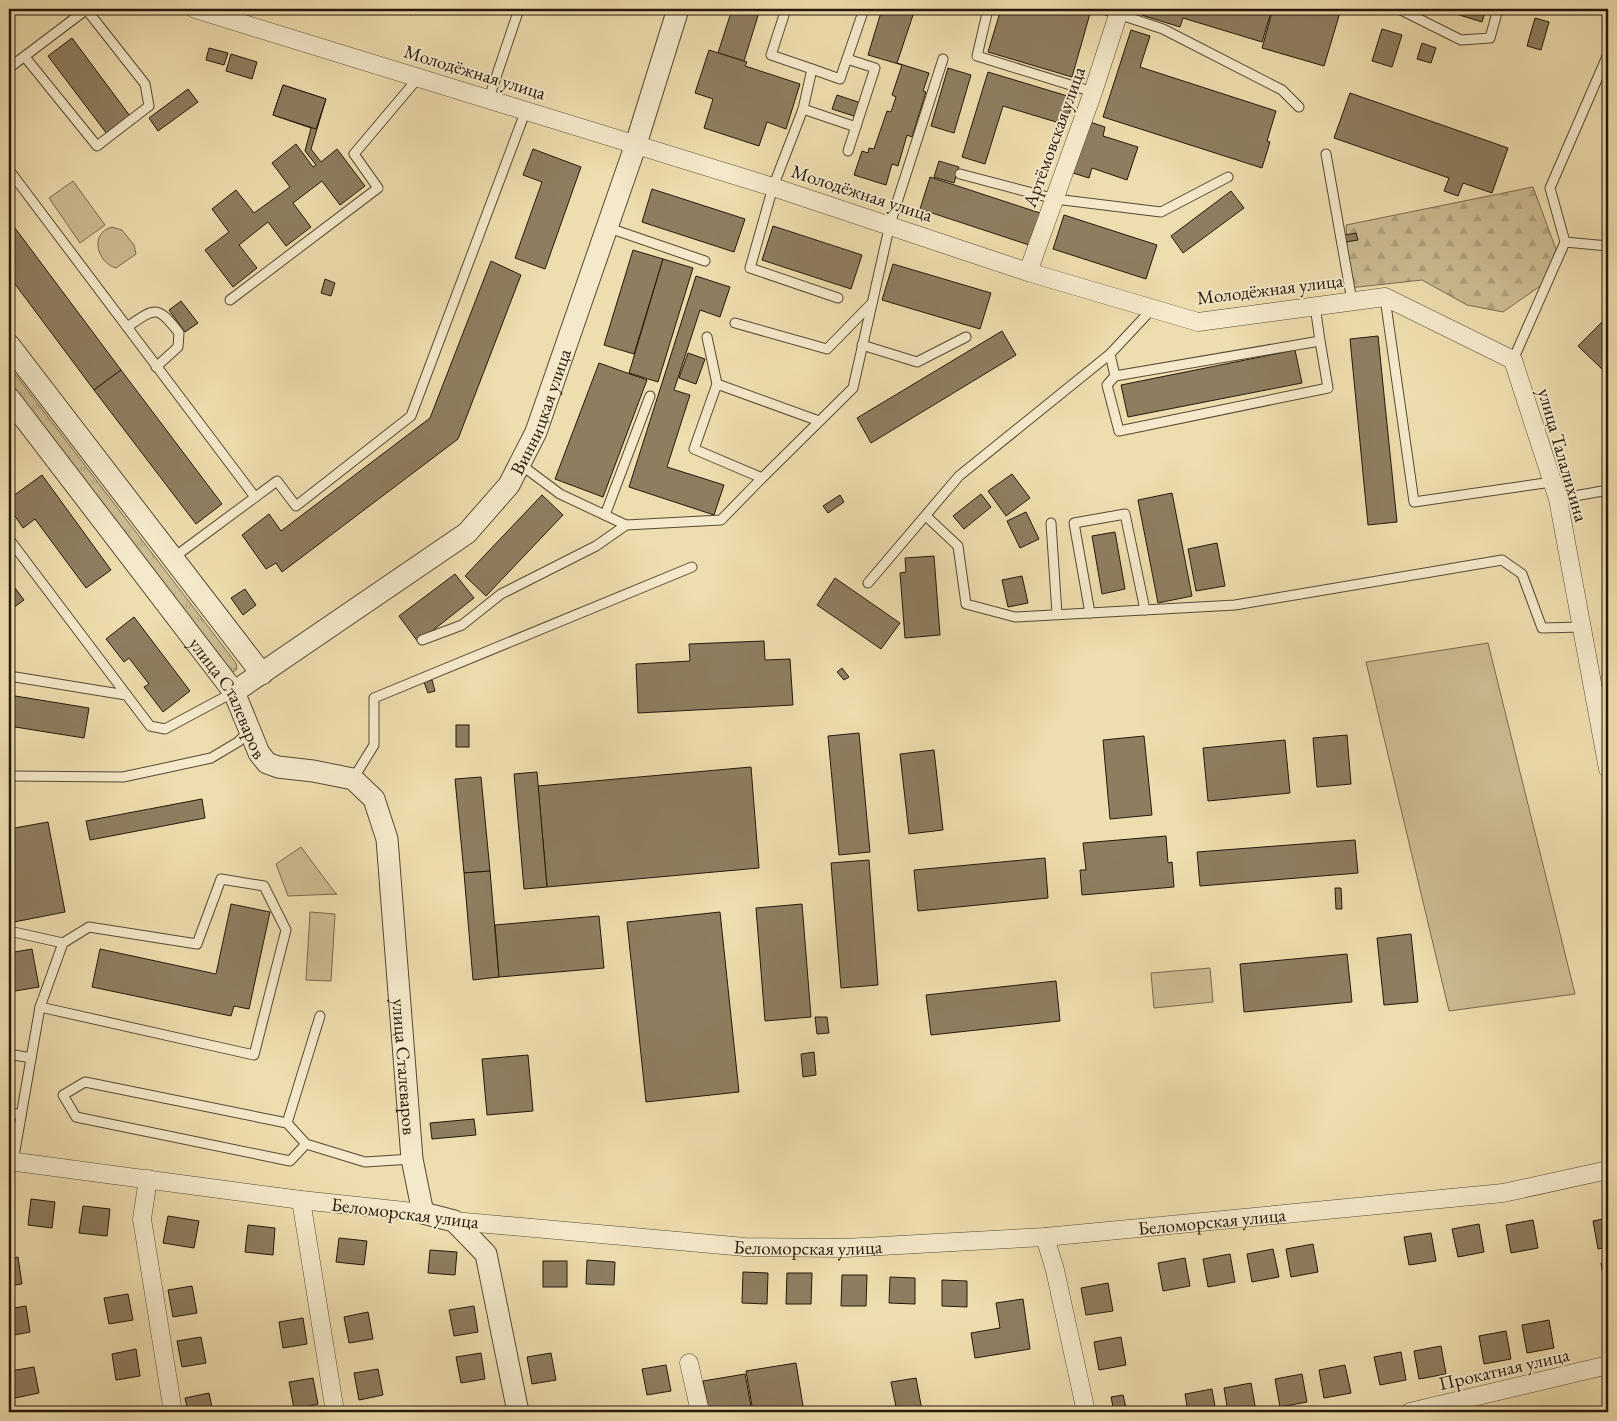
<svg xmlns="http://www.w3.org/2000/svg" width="1617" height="1421" font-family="'EB Garamond',serif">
<defs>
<pattern id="grass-tufts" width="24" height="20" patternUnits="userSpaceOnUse" patternTransform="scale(1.25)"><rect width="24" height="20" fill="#ccbc92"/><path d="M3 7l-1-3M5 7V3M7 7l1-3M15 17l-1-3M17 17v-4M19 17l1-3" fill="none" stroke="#afa17d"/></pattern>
<pattern id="forest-firs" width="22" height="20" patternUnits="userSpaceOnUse" patternTransform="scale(1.25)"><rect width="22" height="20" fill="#ccbc92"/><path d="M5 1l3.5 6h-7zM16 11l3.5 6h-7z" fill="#afa17d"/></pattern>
</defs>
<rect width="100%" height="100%" fill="#eeddae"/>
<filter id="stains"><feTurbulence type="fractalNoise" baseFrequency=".004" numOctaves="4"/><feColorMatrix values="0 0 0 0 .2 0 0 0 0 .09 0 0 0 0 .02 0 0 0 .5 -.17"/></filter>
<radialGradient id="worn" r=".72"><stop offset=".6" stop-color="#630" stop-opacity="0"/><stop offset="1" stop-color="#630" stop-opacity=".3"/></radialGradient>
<!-- grass -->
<polygon fill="url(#grass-tufts)" stroke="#786a4e" points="9,366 236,663 237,669 230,674 9,389"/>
<!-- forest -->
<polygon fill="url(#forest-firs)" stroke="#786a4e" points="1533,187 1557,252 1546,282 1503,312 1467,305 1422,280 1349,288 1346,225"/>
<!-- park -->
<g fill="#ccbc92" stroke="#786a4e">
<polygon points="73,181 105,225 80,243 49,198"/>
<path d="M112 227 122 230 134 245 136 254 116 268C97 263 89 233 112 227Z"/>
<polygon points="1488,643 1575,994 1449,1011 1366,662"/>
<polygon points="301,847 336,894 337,894 288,896 276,864"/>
<polygon points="310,912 335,914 331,981 306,980"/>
<polygon points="1210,968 1213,1002 1154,1008 1151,973"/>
</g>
<!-- building -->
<g fill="#8e7e60" stroke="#25180b">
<polygon points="390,9 413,9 412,15"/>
<polygon points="732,9 760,9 744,61 718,53"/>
<polygon points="882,9 915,9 897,63 929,73 923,91 926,92 912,137 907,135 898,166 892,164 886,185 854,175 862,151 868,153 869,148 874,149 887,111 891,112 896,97 892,95 902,65 868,55"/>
<polygon points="1001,9 1091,10 1072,77 988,52"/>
<polygon points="1136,9 1272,9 1262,42 1183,18 1180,27 1135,13"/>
<polygon points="1273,9 1341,9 1324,66 1262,48"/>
<polygon points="1440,9 1486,9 1482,22"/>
<polygon points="1535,18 1549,22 1541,50 1527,46"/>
<polygon points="1382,29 1402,35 1392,67 1372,61"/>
<polygon points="1131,30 1150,36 1140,67 1276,111 1267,141 1270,142 1262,168 1103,117"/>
<polygon points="72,38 130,116 107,134 48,56"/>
<polygon points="1422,43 1436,48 1431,63 1417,59"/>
<polygon points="209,48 228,53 224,65 206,60"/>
<polygon points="709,50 747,62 745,66 800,84 786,129 767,122 759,146 704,128 713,99 695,93"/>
<polygon points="231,54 257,62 252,79 226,71"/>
<polygon points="948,68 971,75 954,133 931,126"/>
<polygon points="988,72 1074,98 1066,125 1003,106 985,164 962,157"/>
<polygon points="283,85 326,99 311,149 321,162 337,149 365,186 340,205 322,181 293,203 311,227 286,246 268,222 239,245 257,268 233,287 205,250 229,232 212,209 236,190 254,213 290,187 272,163 296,144 313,167 316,165 305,151 311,128 273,115"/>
<polygon points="283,85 326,99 316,129 273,115"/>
<polygon points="188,89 198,102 158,131 149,118"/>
<polygon points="1350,93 1508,148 1492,193 1463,183 1458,196 1444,191 1449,178 1334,138"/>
<polygon points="837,95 861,103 857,117 832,109"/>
<polygon points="1090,122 1105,127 1103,136 1138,147 1127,180 1092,168 1089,178 1073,173"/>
<polygon points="533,149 581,167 545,269 515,258 542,182 523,175"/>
<polygon points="939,161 959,167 954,183 934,177"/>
<polygon points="930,177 1040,213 1029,245 920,209"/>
<polygon points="652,189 745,219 734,252 642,222"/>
<polygon points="1231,191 1244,208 1183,253 1171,236"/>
<polygon points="1064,215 1157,245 1146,279 1053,249"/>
<polygon points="9,220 121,370 94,390 9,276"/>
<polygon points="773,226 862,255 851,289 762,260"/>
<polygon points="1356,233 1358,240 1346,242 1345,235"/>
<polygon points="633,250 663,259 634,354 604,345"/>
<polygon points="663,259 693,268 658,382 629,373"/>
<polygon points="491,261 521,275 458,439 282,572 276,563 266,569 242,535 269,514 281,531 430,418"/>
<polygon points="893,264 991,293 980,329 882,300"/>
<polygon points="696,276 730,287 720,317 700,310 674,390 690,395 667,467 724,485 714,515 629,487"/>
<polygon points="325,279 335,283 331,296 321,293"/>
<polygon points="181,301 198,323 185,332 169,310"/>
<polygon points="1608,316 1608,365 1603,370 1578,346"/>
<polygon points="1002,331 1016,355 871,443 857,418"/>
<polygon points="1378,336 1397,522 1368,525 1350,339"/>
<polygon points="1295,350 1302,383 1128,417 1121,385"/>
<polygon points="688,353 705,359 696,384 679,378"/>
<polygon points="599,363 647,380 603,497 555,479"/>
<polygon points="121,370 222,504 196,524 94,390"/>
<polygon points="1012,474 1030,498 1006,516 988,491"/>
<polygon points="42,475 111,570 86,588 35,519 23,528 9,507 9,499"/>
<polygon points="1172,493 1192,596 1158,603 1138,500"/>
<polygon points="981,494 991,507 964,529 953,516"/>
<polygon points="542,495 563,515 486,596 465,576"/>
<polygon points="840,495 844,502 828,513 823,506"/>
<polygon points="1026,512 1039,539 1020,548 1007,521"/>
<polygon points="1115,532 1125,589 1102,594 1092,536"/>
<polygon points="1217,543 1225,586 1196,591 1188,549"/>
<polygon points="934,556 940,635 905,638 900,573 906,572 905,558"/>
<polygon points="455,574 474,598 418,642 399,616"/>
<polygon points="1022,576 1028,603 1008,607 1002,580"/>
<polygon points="835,578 900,623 881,649 817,605"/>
<polygon points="9,580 24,600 9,611"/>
<polygon points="245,589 256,605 243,615 231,598"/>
<polygon points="134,617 190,691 163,712 144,687 149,684 129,658 124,662 106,639"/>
<polygon points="764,641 765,660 790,659 793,705 638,713 636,664 690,661 689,644"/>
<polygon points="842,668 849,677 844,680 837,672"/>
<polygon points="432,680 435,691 428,693 424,682"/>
<polygon points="9,695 89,708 84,738 9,726"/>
<rect x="456" y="725" width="13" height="22"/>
<polygon points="859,733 870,852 839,855 828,736"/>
<polygon points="1347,735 1351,784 1317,787 1313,738"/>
<polygon points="1144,736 1152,815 1110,819 1103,740"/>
<polygon points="1285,740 1290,793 1208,801 1203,748"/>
<polygon points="934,750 943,830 909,834 900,754"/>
<polygon points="751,767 759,868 547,887 538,786"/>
<polygon points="537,772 547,887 524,889 514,774"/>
<polygon points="481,777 490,871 464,873 455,779"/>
<polygon points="202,799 205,818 90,840 86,821"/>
<polygon points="48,822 65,912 9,923 9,829"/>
<polygon points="1166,836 1168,863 1172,862 1174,887 1082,895 1080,870 1086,870 1083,843"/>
<polygon points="1355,840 1358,873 1200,886 1197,852"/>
<polygon points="1045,858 1048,898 918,911 914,870"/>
<polygon points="869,860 878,985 841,988 831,863"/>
<polygon points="490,871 499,977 473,980 464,873"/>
<polygon points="1335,888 1341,888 1342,909 1336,909"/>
<polygon points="231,904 270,912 249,1009 234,1006 231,1016 92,987 100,949 216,974"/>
<polygon points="802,904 811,1017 765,1021 756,908"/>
<polygon points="720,912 739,1092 646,1102 627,922"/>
<polygon points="599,916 604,968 499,977 495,925"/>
<polygon points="1411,934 1418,1002 1384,1005 1377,938"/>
<polygon points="32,949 39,987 9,992 9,953"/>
<polygon points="1347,954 1352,1002 1244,1012 1240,964"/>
<polygon points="1056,981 1060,1021 931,1035 926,995"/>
<polygon points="9,1014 12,1014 13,1029 9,1029"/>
<polygon points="815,1017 827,1017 829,1033 817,1034"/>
<polygon points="814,1052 816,1075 803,1077 801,1054"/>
<polygon points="528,1055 533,1111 487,1115 482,1059"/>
<polygon points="474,1119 476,1135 432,1139 430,1123"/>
<polygon points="31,1199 55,1202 52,1228 28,1225"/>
<polygon points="83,1206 110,1209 107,1236 79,1233"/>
<polygon points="168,1216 199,1221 194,1248 163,1243"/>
<polygon points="1608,1218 1608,1247 1598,1249 1593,1221"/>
<polygon points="1533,1220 1538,1248 1511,1253 1506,1225"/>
<polygon points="1479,1224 1484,1252 1458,1257 1452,1229"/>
<polygon points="248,1225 275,1228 273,1255 245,1252"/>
<polygon points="1431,1233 1436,1261 1409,1265 1404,1237"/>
<polygon points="339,1238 367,1241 364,1265 336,1262"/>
<polygon points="1313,1244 1318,1272 1291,1277 1286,1249"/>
<polygon points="1273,1249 1279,1277 1252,1282 1247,1254"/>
<polygon points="430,1250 457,1252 455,1275 428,1273"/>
<polygon points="1230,1254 1235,1282 1208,1287 1203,1259"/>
<polygon points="18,1257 22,1284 9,1286 9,1259"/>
<polygon points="1185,1258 1190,1286 1163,1291 1158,1263"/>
<polygon points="587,1260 615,1262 614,1285 586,1284"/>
<rect x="543" y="1261" width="24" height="26"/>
<polygon points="1608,1262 1608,1290 1606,1291 1601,1263"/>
<polygon points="743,1272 768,1273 767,1304 742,1303"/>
<polygon points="787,1273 812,1273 811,1304 786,1304"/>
<polygon points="842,1275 867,1275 866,1306 841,1306"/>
<polygon points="890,1277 915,1278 915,1304 889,1303"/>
<polygon points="942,1280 967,1281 967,1307 942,1306"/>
<polygon points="1108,1283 1113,1311 1086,1315 1081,1288"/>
<polygon points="192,1286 197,1313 173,1317 168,1290"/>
<polygon points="128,1294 133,1320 109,1324 104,1298"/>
<polygon points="1023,1299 1030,1349 975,1358 971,1333 1000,1328 996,1303"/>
<polygon points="26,1306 30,1332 9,1336 9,1309"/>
<polygon points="474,1306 478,1332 454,1336 449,1310"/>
<polygon points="368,1312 373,1339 349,1343 344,1317"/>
<polygon points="303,1318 307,1344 283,1348 279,1322"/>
<polygon points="1549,1320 1554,1348 1527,1353 1522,1325"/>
<polygon points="1506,1331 1511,1359 1484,1364 1479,1336"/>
<polygon points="201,1337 206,1363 182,1367 177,1341"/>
<polygon points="1121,1337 1126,1365 1099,1370 1094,1342"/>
<polygon points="1441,1346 1446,1374 1419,1379 1414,1351"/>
<polygon points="136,1349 140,1376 116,1380 112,1354"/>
<polygon points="1401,1352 1406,1380 1380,1385 1374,1357"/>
<polygon points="481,1353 485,1379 461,1383 456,1357"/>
<polygon points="551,1353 556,1380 532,1384 527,1357"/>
<polygon points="796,1363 804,1412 753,1412 746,1371"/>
<polygon points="666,1365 671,1391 647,1395 642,1369"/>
<polygon points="1345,1365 1351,1393 1324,1398 1319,1370"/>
<polygon points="34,1367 39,1393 15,1398 10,1371"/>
<polygon points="378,1369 383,1395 359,1400 354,1373"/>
<polygon points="745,1374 752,1412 709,1412 703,1381"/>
<polygon points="1302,1374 1307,1402 1280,1407 1275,1379"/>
<polygon points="313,1378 318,1404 294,1409 289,1382"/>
<polygon points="916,1378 922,1410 897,1412 891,1382"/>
<polygon points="1251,1383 1256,1411 1228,1412 1224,1388"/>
<polygon points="1212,1389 1216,1412 1188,1412 1185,1394"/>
<polygon points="209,1393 213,1412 188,1412 185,1398"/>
<polygon points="1123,1395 1127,1412 1153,1407 1155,1412 1114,1412 1111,1397"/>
<polygon points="489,1407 490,1412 465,1412"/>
<polygon points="562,1407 563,1412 538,1412 538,1411"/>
</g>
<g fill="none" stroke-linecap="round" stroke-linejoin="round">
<!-- service casing -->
<g stroke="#574934" stroke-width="11">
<g id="service">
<polyline points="786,9 771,55 812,69 803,109 773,187 750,268 838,298"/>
<polyline points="988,9 977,56 1093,92"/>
<polyline points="1103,9 1163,29 1282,90 1299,107"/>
<polyline points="1399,9 1461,40 1490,38 1498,9"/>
<polyline points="25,57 97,146 149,106 145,84 86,9"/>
<polyline points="847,59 875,68 848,151"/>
<polyline points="9,68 87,9"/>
<polyline points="812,69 840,79 864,9"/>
<polyline points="489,98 519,9"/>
<polyline points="803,109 856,127"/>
<polyline points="1326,154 1352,301"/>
<polyline points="9,170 255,497"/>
<polyline points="960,174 1055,199 1161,212 1228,177"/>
<polyline points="606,227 705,261"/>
<polyline points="1565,242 1608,246"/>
<polyline points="1385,298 1414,502 1552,482"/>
<polyline points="230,300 378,188 354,154 419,77"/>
<polyline points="735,323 827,349 871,304"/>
<path d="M127 327C155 308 157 304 179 333L178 347 156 367"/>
<polyline points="707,337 717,384"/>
<polyline points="862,345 917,362 966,337"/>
<polyline points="1110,354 1115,376 1320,341 1315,306"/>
<polyline points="1513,360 1565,242 1550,188 1608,54"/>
<polyline points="1115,376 1107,385 1119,431 1328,388 1320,341"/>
<polyline points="819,421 717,384 694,449 762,478 853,388 890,224 943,59"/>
<polyline points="1558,499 1608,490"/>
<polyline points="605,515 650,396"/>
<polyline points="926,516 958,546 966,604 1015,617 1235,605 1502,560 1522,574 1542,628 1582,627"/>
<polyline points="1051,523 1057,614"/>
<polyline points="626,525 721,520 762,478"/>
<polyline points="9,539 150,726 165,729 234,692"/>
<polyline points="173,558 277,481 296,506 411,416 526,110"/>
<polyline points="868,583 959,476 1110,354 1153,308"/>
<polyline points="1090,613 1074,523 1125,514 1145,610"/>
<polyline points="422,640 462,625 501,594 596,546 626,525 560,494 520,464"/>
<polyline points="9,676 126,695"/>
<polyline points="9,776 123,777 211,758 238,742 249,731"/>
<polyline points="353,779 374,745 374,698 692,567"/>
<polyline points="9,931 63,943 40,1007 13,1162"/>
<polyline points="40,1007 254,1055 286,930 264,886 221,879 197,944 89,927 63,943"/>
<polyline points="9,1054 31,1058"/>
<polyline points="9,1112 21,1115"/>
<polyline points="287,1123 320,1016"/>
<polyline points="306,1144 287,1123 85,1082 63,1095 76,1117 290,1161 306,1144 365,1162 412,1159"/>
</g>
</g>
<!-- minor casing -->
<g stroke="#574934" stroke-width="19">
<g id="minor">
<polyline points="195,9 773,187 1028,272 1198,322 1385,297 1513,360 1558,499 1608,769"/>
<polyline points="1028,272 1093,92 1118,15"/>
<polyline points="9,1161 301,1200 423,1213"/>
<polyline points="148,1179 142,1219 173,1412"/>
<polyline points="301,1200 335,1412"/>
<path id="s1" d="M454 1221 745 1247 845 1248 1045 1237 1503 1193 1608 1170"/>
<polyline points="1045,1237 1055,1270 1086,1412"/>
<polyline points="689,1363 700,1412"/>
<polyline points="1410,1412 1608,1365"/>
</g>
</g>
<!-- tertiary casing -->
<g stroke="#574934" stroke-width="23">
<g id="tertiary">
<polyline points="9,345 262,674"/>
<path id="s2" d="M9 398 234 692 259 753 267 763 278 767 313 771 353 779 374 799 387 839 412 1159 423 1213 454 1221 486 1254 518 1412"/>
<path id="s3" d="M234 692 467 533 509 485 536 432 636 144 678 9"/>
</g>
</g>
<!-- service -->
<use href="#service" stroke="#f4e9ca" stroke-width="9"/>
<!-- minor -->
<use href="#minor" stroke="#f4e9ca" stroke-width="18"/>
<!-- tertiary -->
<use href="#tertiary" stroke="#f4e9ca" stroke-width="21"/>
</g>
<g text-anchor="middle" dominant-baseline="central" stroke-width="4" stroke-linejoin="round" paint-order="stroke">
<!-- street labels -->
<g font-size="19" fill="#25180b" stroke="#f4e9ca">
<text transform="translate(475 72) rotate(17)">Молодёжная улица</text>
<text transform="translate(1054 137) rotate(-70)">Артёмовская улица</text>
<text transform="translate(862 193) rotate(18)">Молодёжная улица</text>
<text transform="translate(1270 289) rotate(-7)">Молодёжная улица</text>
<text stroke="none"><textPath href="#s3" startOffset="426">Винницкая улица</textPath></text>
<text transform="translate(1563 455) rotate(74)">улица Талалихина</text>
<text stroke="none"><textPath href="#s2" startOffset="372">улица Сталеваров</textPath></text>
<text stroke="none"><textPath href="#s2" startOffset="836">улица Сталеваров</textPath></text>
<text transform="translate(405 1213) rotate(7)">Беломорская улица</text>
<text stroke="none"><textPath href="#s1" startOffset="760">Беломорская улица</textPath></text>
<text stroke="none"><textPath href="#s1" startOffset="355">Беломорская улица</textPath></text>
<text transform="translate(1504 1369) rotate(-13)">Прокатная улица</text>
</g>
</g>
<!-- margin -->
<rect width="1617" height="1421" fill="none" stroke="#eeddae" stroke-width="30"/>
<rect x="10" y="10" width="1597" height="1401" fill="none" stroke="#25180b" stroke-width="2.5"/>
<rect x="15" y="15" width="1587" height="1391" fill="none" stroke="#25180b"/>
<rect width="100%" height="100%" filter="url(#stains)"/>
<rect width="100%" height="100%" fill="url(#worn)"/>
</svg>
